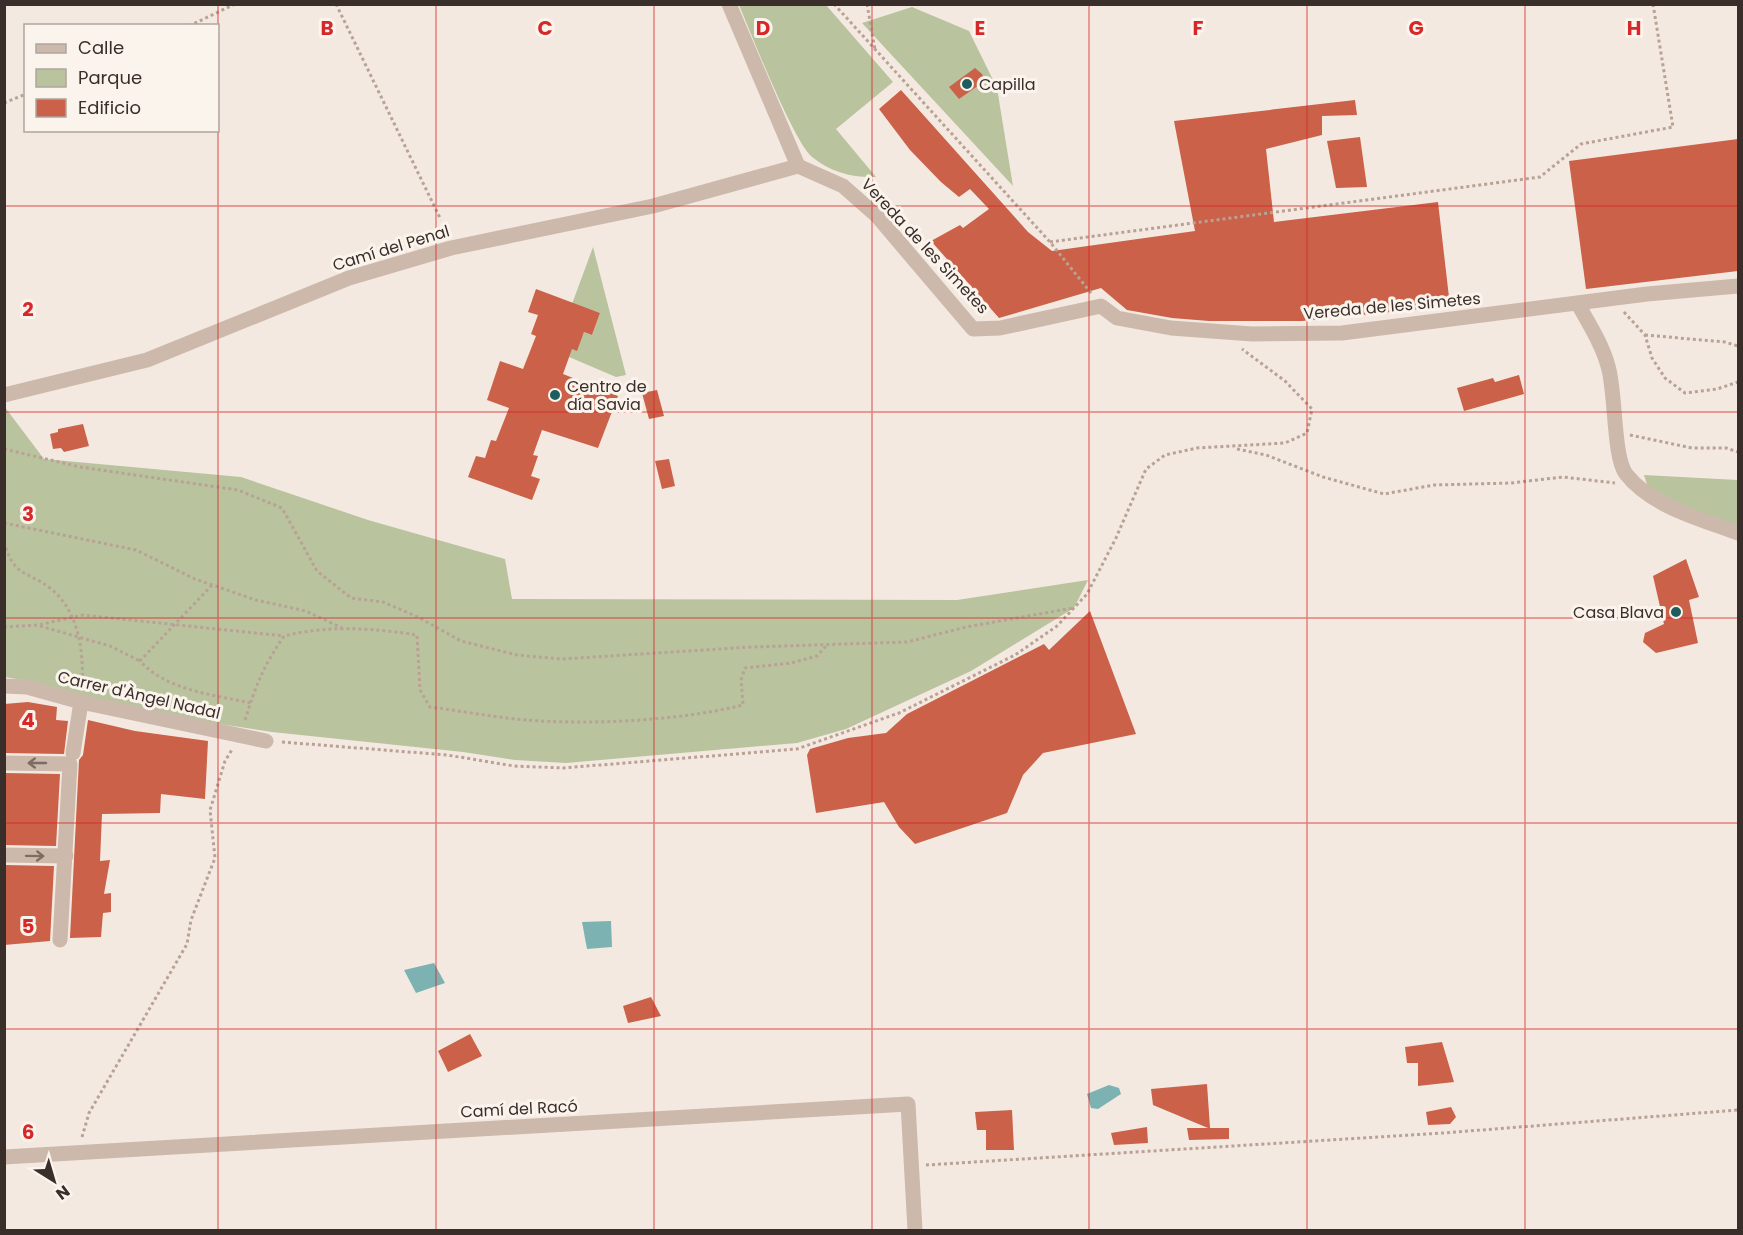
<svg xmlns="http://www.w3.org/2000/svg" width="1743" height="1235" font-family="Poppins,sans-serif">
<rect width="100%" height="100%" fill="#f4e9e0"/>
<!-- green -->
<g fill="#b9c49f">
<path d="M739 5H826L893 82 836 129 876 177C853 178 830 172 812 157 793 141 751 33 739 5Z"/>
<polygon points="912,7 969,31 997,88 1013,186 862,23"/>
<polygon points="593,247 626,375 616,377 569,357 571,349 576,350 584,332 592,335 600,313 572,304"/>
<polygon points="4,406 44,459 241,477 368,520 505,559 512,599 957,600 1088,580 1074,608 971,671 846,729 797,743 566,763 515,760 463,752 272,732 96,705 28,681 5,677"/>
<polygon points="1644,475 1738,480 1738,529 1650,494"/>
</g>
<!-- water -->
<g fill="#7db2b2">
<polygon points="611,921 612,947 587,949 582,922"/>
<polygon points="434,963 445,983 416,993 404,970"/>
<polygon points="1109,1085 1119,1088 1121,1094 1098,1109 1091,1108 1087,1094"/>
</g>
<!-- building -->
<g fill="#ca6148">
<polygon points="975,68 982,74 985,81 959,99 949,87"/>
<polygon points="901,90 1028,232 1052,251 1195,231 1174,121 1355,100 1357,115 1322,116 1322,135 1266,149 1274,222 1438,202 1450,306 1302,321 1209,321 1172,318 1127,310 1101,288 999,318 931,241 960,225 963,228 989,209 970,189 959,197 941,182 910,150 879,109"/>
<polygon points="1360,137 1367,187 1336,188 1327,141"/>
<polygon points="1738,139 1738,271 1586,289 1569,161"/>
<polygon points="536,289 600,313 592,335 584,332 577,351 572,349 563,374 618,396 598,448 542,430 533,455 538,456 531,476 540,479 532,500 468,477 476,456 485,458 491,440 496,441 509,408 487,400 500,361 523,369 536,336 531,334 538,315 528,312"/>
<polygon points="1519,375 1524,394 1464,411 1457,388 1493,378 1495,382"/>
<polygon points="657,390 664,416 649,419 642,393"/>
<polygon points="83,424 89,446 64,452 61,448 53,449 50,434 58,432 58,429"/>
<polygon points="669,459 675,486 662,489 655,461"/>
<polygon points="1686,559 1699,597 1689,600 1698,643 1656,653 1643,642 1645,633 1664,624 1653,576"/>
<polygon points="1090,611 1136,734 1043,753 1023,775 1007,813 915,844 899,827 884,802 816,813 807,755 810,749 848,738 886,733 907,714 1044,644 1049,650"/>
<polygon points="28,702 57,707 56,720 68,721 64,754 4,753 4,704"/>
<polygon points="88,720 135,731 208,741 205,799 161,794 160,813 102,814 100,861 110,860 104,894 111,893 111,912 103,913 101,937 70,938 79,760 83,755"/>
<polygon points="4,773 60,774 56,846 4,845"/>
<polygon points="4,865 54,866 50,941 4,945"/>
<polygon points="651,997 661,1016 628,1023 623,1006"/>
<polygon points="470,1034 482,1056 448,1072 438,1051"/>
<polygon points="1442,1042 1454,1082 1418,1086 1418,1063 1407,1063 1405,1047"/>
<polygon points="1207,1084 1210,1128 1229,1128 1229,1139 1189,1140 1187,1128 1208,1128 1153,1105 1151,1089"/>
<polygon points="1451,1107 1456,1117 1450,1124 1428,1125 1426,1112"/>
<polygon points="1012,1110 1014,1150 986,1150 986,1130 977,1130 975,1112"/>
<polygon points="1147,1127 1148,1143 1114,1145 1111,1133"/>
</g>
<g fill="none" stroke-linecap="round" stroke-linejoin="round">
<!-- path -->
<g stroke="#b9a295" stroke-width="3" stroke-dasharray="3 3" stroke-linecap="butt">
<polyline points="336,4 441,220"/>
<polyline points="834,4 1050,242 1091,293"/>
<polyline points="867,4 875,50"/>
<polyline points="189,26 235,4"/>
<polyline points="4,103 26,94"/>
<polyline points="1050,242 1540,177 1581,144 1673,127 1653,4"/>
<polyline points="1624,312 1645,335 1652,358 1665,378 1685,393 1717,389 1738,382"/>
<polyline points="1645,335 1725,342 1738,346"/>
<polyline points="1630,435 1692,448 1726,448 1738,452"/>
<polyline points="4,449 80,467 238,490 282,508 317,571 351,598 383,602 418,617 461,641 517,655 561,659 752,647 907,642 966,627 1073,608"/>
<polyline points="1237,449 1266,455 1323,477 1384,494 1434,485 1511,483 1563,477 1615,483"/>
<polyline points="4,523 136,550 195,579 256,600 306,611 342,628"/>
<path d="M4 542C15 579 26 569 51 589 80 612 84 655 82 688"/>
<path d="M212 585 140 661C168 691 211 694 250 703"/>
<polyline points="40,626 110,646 140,661"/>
<polyline points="4,627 38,625 83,615 284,636"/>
<path d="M245 720C256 685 263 667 284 636 328 625 373 628 417 635L420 690 430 707C461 711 493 717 525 720 592 725 678 721 743 705L741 680 745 668 791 663 817 656 827 645"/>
<polyline points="282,742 447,755 514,766 563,768 797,749 899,713 1015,655 1057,626 1087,594 1116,538 1146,469 1165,455 1197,448 1285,443 1307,433 1312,409 1285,381 1242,349"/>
<polyline points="82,1137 89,1113 187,944 191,920 215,858 210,810 225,761 233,748"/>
<polyline points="926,1165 1443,1133 1738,1110"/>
</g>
<!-- minor -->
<g stroke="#cdb9ab" stroke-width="15">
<polyline points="729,4 798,166"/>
<polyline points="798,166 843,186 877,216 973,329 1000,328 1101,306 1117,318 1171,328 1252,334 1342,333 1647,294 1738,286"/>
<path d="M1578 304C1589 324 1602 344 1608 366 1616 392 1613 457 1626 474 1652 507 1701 519 1738 533"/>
<polyline points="4,395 147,360 349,278 451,248 653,206 798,166"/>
<polyline points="4,686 27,687 81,702 266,741"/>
<polyline points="73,753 81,702"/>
<polyline points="4,763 70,764 60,940"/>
<polyline points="4,855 66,856"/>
<polyline points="4,1157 908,1104 915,1230"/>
</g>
</g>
<!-- one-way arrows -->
<defs><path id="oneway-shaft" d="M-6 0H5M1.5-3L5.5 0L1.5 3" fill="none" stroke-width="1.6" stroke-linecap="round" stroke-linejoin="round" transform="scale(1.5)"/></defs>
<g stroke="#7c6d64">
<use href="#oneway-shaft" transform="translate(37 763) rotate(-180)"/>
<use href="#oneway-shaft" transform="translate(35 856) rotate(1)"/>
</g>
<!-- grid -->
<path fill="none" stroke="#d62828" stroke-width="1.5" stroke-opacity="0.55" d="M218 4V1230M436 4V1230M654 4V1230M872 4V1230M1089 4V1230M1307 4V1230M1525 4V1230M4 206H1738M4 412H1738M4 618H1738M4 823H1738M4 1029H1738"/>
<!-- markers -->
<g fill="#1e5d5e" stroke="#fbf4ed" stroke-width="2">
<circle cx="967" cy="84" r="6"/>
<circle cx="555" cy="395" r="6"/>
<circle cx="1676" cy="612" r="6"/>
</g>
<g text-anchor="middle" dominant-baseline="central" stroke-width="6" stroke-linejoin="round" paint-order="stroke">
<!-- poi labels -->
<g font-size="16" fill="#3a2e2a" stroke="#fbf4ed" text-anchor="start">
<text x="979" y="84">Capilla</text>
<text x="567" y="386">Centro de<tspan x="567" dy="18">día Savia</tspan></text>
<text x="1664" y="612" text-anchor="end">Casa Blava</text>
</g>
<!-- street labels -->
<g font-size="16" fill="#3a2e2a" stroke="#fbf4ed">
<text transform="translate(925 246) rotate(47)">Vereda de les Simetes</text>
<text transform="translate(391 248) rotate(-17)">Camí del Penal</text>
<text transform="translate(1392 306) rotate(-5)">Vereda de les Simetes</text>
<text transform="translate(139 695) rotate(13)">Carrer d'Àngel Nadal</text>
<text transform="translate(519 1109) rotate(-3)">Camí del Racó</text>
</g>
</g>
<g font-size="20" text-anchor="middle" font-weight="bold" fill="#d62828" stroke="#fbf4ed" stroke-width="6" stroke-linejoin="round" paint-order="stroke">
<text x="327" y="35">B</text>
<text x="545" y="35">C</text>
<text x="763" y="35">D</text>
<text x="980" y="35">E</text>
<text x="1198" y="35">F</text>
<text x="1416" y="35">G</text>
<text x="1634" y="35">H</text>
<text x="28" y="316">2</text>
<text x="28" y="521">3</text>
<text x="28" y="727">4</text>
<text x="28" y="933">5</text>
<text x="28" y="1139">6</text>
</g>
<!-- border -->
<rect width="1743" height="1235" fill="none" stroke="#3a2e2a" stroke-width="12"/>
<!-- legend -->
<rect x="24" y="24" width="195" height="108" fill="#fbf4ed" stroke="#aea59f" stroke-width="1.5"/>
<rect x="36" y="44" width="30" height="9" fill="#cdb9ab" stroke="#aea59f" stroke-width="1.5"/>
<text x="78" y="54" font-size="18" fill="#3a2e2a">Calle</text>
<rect x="36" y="69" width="30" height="18" fill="#b9c49f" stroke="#aea59f" stroke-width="1.5"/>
<text x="78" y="84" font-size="18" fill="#3a2e2a">Parque</text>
<rect x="36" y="99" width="30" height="18" fill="#ca6148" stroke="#aea59f" stroke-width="1.5"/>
<text x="78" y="114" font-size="18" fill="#3a2e2a">Edificio</text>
<!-- north arrow -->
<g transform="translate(54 1181) rotate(143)" stroke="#fbf4ed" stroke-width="4.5" paint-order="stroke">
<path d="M0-4.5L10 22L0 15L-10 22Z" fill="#3a2e2a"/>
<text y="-9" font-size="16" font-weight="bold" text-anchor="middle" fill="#3a2e2a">N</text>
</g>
</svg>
